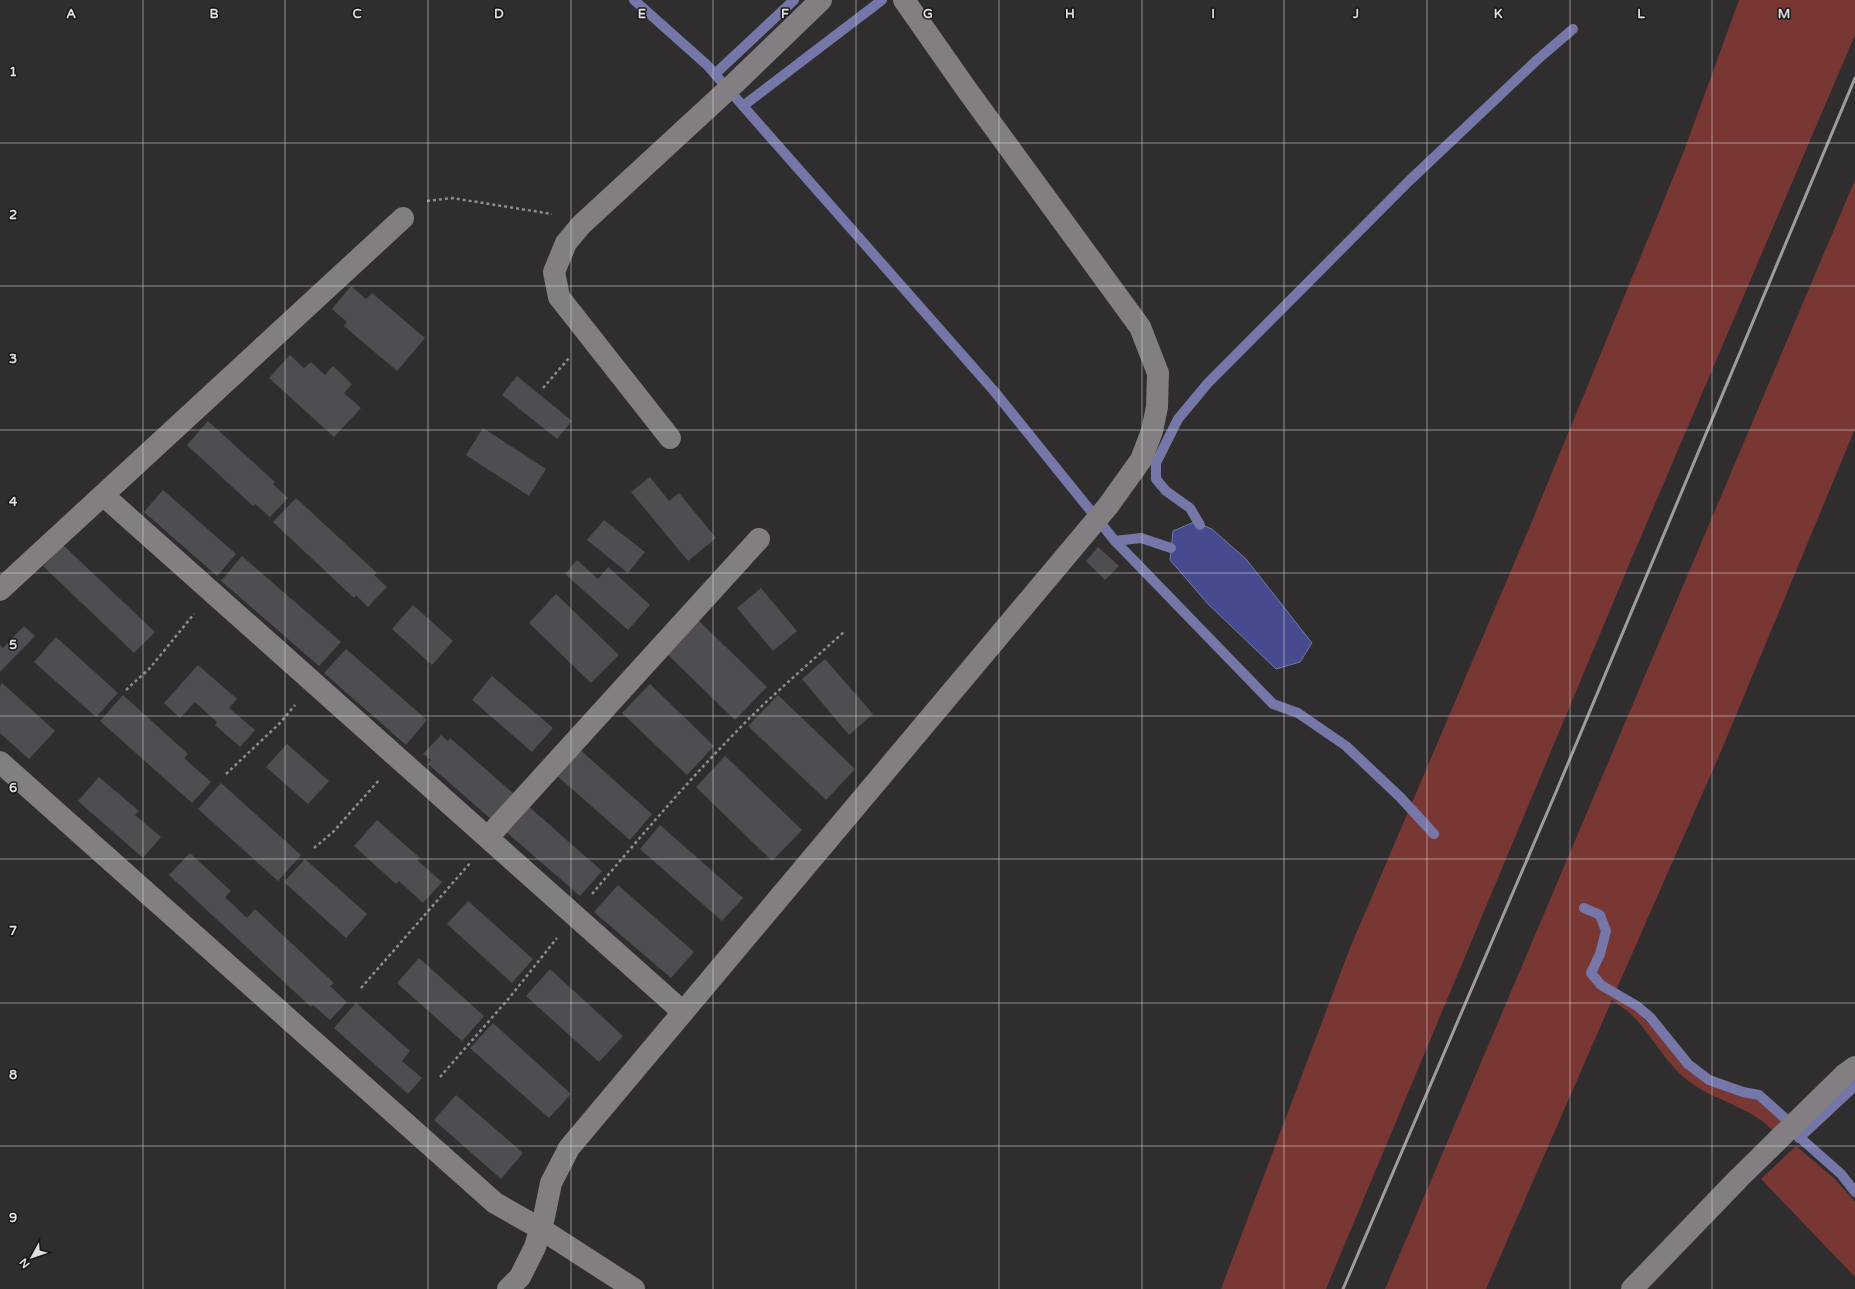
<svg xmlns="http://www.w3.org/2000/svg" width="1855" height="1289" font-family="'Varela Round',sans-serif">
<rect width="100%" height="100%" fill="#302d2f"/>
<!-- green -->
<g fill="#783733">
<polygon points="1739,0 1855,0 1855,35 1631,560 1326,1289 1221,1289 1350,948 1530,526 1684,151"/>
<path d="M1855 180V429L1719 756 1614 995 1634 1009 1654 1029 1687 1069 1707 1083 1758 1098 1784 1123 1775 1133C1755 1109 1719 1102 1694 1085 1667 1067 1654 1037 1632 1015 1626 1009 1618 1005 1612 1000L1486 1289H1385Z"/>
<polygon points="1796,1146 1835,1179 1855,1202 1855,1277 1761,1179"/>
</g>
<!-- water -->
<polygon fill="#464b8f" stroke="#7477a7" points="1194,522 1212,529 1246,559 1312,643 1300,662 1276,669 1208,604 1170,560 1173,531"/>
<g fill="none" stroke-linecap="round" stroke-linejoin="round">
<!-- stream -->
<g stroke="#7477a7" stroke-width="10">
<polyline points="634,0 707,65 743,106 994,391 1115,541 1273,704 1298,713 1346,746 1400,797 1434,834"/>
<polyline points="715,74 794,0"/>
<polyline points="743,106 882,0"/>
<polyline points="1200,525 1190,508 1166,491 1156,479 1156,463 1178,419 1208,383 1409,181 1537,60 1573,29"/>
<polyline points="1115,541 1141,538 1171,548"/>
<polyline points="1584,908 1600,915 1606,931 1600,954 1591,973 1601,985 1637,1006 1650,1017 1688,1064 1709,1080 1743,1092 1759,1095 1787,1120"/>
<polyline points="1797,1135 1841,1174 1855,1192"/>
<polyline points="1799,1138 1855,1086"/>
</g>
</g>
<!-- building -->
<g fill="#4f4d51">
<polygon points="351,286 366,299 372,293 425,338 397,371 344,326 347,322 332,309"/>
<polygon points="290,355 304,368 311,362 325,375 333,366 352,384 344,393 361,408 334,437 269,378"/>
<polygon points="517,376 572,421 557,439 502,395"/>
<polygon points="208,421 275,482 273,484 288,498 270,517 255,504 253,506 187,445"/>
<polygon points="483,428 546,469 529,496 466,455"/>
<polygon points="650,477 669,501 679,493 716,538 688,561 631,492"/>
<polygon points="163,490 236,554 217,576 144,512"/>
<polygon points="296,498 377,573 374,575 387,587 368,607 356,595 354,598 273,522"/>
<polygon points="604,520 645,552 628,573 587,540"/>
<polygon points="63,545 155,632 134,653 43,566"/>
<polygon points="1098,547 1119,566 1105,580 1086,561"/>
<polygon points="242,556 341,642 319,666 221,581"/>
<polygon points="577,560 598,579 608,567 650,605 628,630 565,574"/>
<polygon points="761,588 797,631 773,651 737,608"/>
<polygon points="556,594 619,655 591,683 529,623"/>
<polygon points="413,605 453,641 432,665 392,629"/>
<polygon points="696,618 767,687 735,720 664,651"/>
<polygon points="24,626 35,636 0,672 0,645 3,648"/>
<polygon points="56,637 118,693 96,717 34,662"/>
<polygon points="346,649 427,720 406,745 324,673"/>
<polygon points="825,659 873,714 849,735 802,679"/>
<polygon points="198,665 237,699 229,708 255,730 240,747 215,725 217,722 195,702 180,718 164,703"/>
<polygon points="492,676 553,728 532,752 472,700"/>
<polygon points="2,683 55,731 29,759 0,733 0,686"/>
<polygon points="650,684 714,746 687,775 622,713"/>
<polygon points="123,695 188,754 184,758 211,782 192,803 100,721"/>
<polygon points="778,695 855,769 826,800 748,726"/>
<polygon points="441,735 448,741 450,738 514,794 492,820 428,764 431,760 423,754"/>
<polygon points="287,744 329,781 308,804 266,767"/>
<polygon points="578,748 652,814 630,840 555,774"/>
<polygon points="725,756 802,830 772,861 696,787"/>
<polygon points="99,777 139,811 135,815 161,837 143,858 78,801"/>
<polygon points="221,783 301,855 278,881 198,809"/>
<polygon points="527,805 602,871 580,896 505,831"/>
<polygon points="377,820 420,858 417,860 442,882 423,903 399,881 396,884 354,846"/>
<polygon points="660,825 743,898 722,921 640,849"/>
<polygon points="190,853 231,891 225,897 247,918 255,909 334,983 330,986 347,1002 330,1020 313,1005 311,1007 169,875"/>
<polygon points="305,859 367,914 346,938 284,882"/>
<polygon points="618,885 694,952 671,978 594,912"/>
<polygon points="468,901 533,959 512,983 447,924"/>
<polygon points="419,958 484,1016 462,1041 397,983"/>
<polygon points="550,969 623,1036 599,1062 526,996"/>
<polygon points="356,1003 410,1051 402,1061 422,1078 408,1094 334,1028"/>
<polygon points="493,1023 571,1094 549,1118 470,1048"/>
<polygon points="456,1095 523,1153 501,1179 434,1120"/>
</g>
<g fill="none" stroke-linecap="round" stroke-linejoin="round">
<!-- path -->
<g stroke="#908d8f" stroke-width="2.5" stroke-dasharray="3 3" stroke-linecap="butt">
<polyline points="427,201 452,198 552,214"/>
<polyline points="543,388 569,358"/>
<polyline points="126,690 150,668 194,614"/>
<polyline points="226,774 279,724 295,705"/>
<polyline points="314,848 333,832 380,779"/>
<path d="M592 894C647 829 702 764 763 705 790 680 817 656 844 632"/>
<polyline points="361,988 471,862"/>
<polyline points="440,1077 510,997 557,938"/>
</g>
<!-- minor -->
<g stroke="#827e81" stroke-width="22">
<polyline points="670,438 559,297 554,272 566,243 581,225 735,83 821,0"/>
<polyline points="103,495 683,1012"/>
<polyline points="0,590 403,218"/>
<polyline points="0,762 495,1203 541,1229 634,1289"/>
<polyline points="488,837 759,539"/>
<polyline points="508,1289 520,1277 535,1247 544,1217 551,1183 569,1148 1108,506 1141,460 1152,431 1157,407 1158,373 1140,327 967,90 904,0"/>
<polyline points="1632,1289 1739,1178 1844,1075 1855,1067"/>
</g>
<!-- rail -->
<polyline stroke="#9e9c9e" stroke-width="3" points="1343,1289 1556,792 1855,78"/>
</g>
<!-- grid -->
<path fill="none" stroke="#e0dee0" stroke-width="1" stroke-opacity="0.55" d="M143 0V1289M285 0V1289M428 0V1289M571 0V1289M713 0V1289M856 0V1289M999 0V1289M1142 0V1289M1284 0V1289M1427 0V1289M1570 0V1289M1712 0V1289M0 143H1855M0 286H1855M0 430H1855M0 573H1855M0 716H1855M0 859H1855M0 1003H1855M0 1146H1855"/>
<g font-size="13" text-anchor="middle" font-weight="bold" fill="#e0dee0" stroke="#171617" stroke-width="3" stroke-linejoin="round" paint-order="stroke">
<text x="71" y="18">A</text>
<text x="214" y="18">B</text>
<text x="357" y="18">C</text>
<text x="499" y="18">D</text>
<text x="642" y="18">E</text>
<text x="785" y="18">F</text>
<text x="928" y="18">G</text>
<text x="1070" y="18">H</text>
<text x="1213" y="18">I</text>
<text x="1356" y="18">J</text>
<text x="1498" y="18">K</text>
<text x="1641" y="18">L</text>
<text x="1784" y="18">M</text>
<text x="13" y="76">1</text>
<text x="13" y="219">2</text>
<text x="13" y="363">3</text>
<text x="13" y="506">4</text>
<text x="13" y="649">5</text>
<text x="13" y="792">6</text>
<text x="13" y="935">7</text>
<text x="13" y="1079">8</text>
<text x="13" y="1222">9</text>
</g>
<!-- north arrow -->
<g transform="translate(32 1257) rotate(230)" stroke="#171617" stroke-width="3" paint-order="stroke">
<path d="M0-3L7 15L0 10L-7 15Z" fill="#e0dee0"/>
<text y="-6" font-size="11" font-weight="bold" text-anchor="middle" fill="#e0dee0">N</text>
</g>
</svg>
